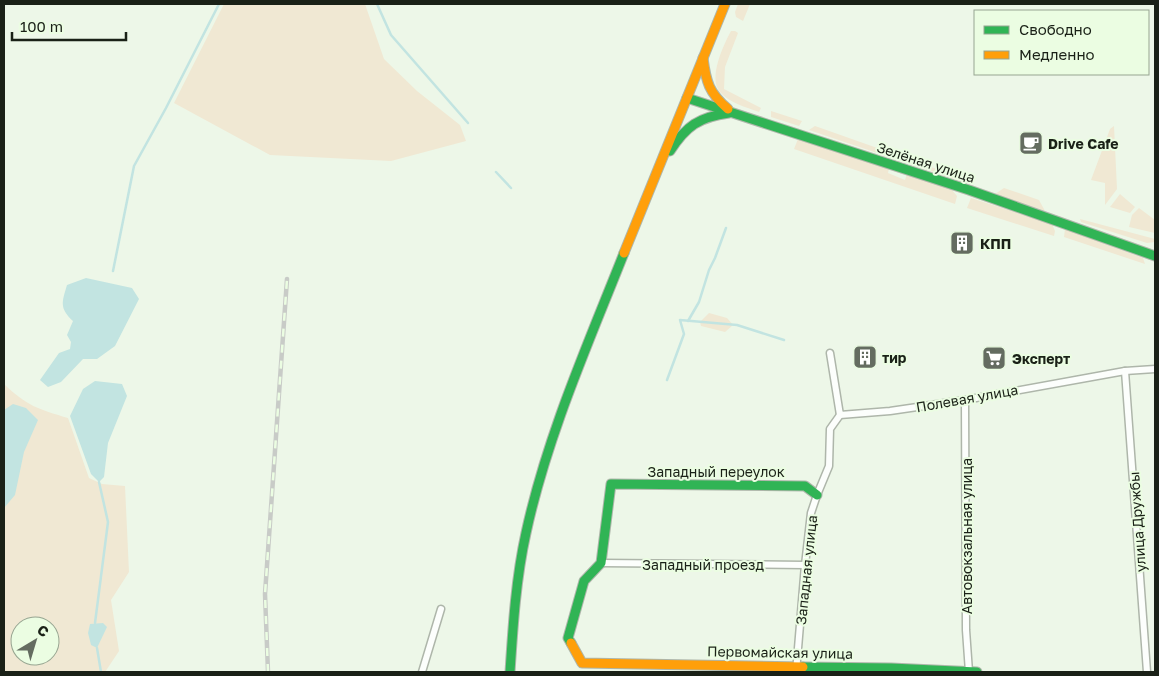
<svg xmlns="http://www.w3.org/2000/svg" width="1159" height="676" font-family="'Golos Text',sans-serif">
<rect width="100%" height="100%" fill="#edf7e8"/>
<!-- green -->
<g fill="#f0e8d3" fill-rule="evenodd">
<polygon points="224,4 365,4 384,59 417,91 460,125 466,141 391,161 270,155 174,103"/>
<polygon points="738,4 750,4 743,21 736,17 735,12"/>
<path d="M731 31H735L738 33 725 67 724 89 761 108 759 112C746 107 729 103 720 92 708 78 723 46 731 31Z"/>
<polygon points="771,111 802,121 799,126 771,117"/>
<polygon points="815,126 965,179 966,183 809,130"/>
<polygon points="1114,126 1117,189 1105,205 1105,183 1091,180 1110,129"/>
<polygon points="798,139 889,168 888,173 905,180 907,174 951,189 957,196 955,204 794,149"/>
<polygon points="1004,188 1039,200 1045,211 995,194"/>
<polygon points="1120,194 1135,207 1130,213 1110,207"/>
<polygon points="971,198 1052,224 1055,231 1054,236 967,208"/>
<polygon points="1139,208 1155,220 1155,233 1129,227 1132,215"/>
<polygon points="1080,219 1155,239 1155,242 1147,243 1081,222"/>
<polygon points="1065,229 1143,258 1145,264 1064,237"/>
<polygon points="709,313 727,318 733,325 725,332 701,326 700,322"/>
<path d="M4 384C27 406 38 409 68 418L89 478 102 484 125 486 129 572 111 600 119 651 105 672H4ZM20 626H50V656H20Z"/>
</g>
<!-- water -->
<g fill="#c2e4e1">
<path d="M86 278 132 288 139 299 115 346 97 359H83L61 382 48 387 40 380 59 353 70 349 71 342 67 335 73 321C59 308 62 302 67 285Z"/>
<polygon points="95,381 122,384 127,396 108,443 104,477 99,482 91,474 70,416 83,389"/>
<polygon points="13,404 26,408 38,420 24,452 15,495 4,508 4,410"/>
<polygon points="103,623 107,627 97,648 91,645 88,633 90,624"/>
</g>
<g fill="none" stroke-linecap="round" stroke-linejoin="round">
<!-- stream -->
<g stroke="#c2e4e1" stroke-width="2.5">
<polyline points="377,4 391,35 468,123"/>
<polyline points="496,172 511,188"/>
<polyline points="113,271 134,166 166,108 219,4"/>
<polyline points="688,321 699,302 709,270 715,258 726,228"/>
<polyline points="667,380 684,334 680,320 737,325 784,340"/>
<polyline points="95,623 108,522 99,482"/>
<polyline points="97,648 101,672"/>
</g>
<!-- street casing -->
<g stroke="#aeb6aa" stroke-width="9">
<g id="street">
<polyline points="830,353 840,415 890,411 965,400 1125,371 1155,369"/>
<polyline points="1125,371 1147,672"/>
<polyline points="965,400 966,630 969,672"/>
<polyline points="601,563 805,565"/>
<polyline points="422,672 441,609"/>
<polyline points="796,672 805,565 811,513 817,495 829,466 830,429 840,415"/>
</g>
</g>
<!-- fast casing -->
<g stroke="#aeb6aa" stroke-width="11">
<g id="fast">
<polyline points="687,98 969,190 1155,256"/>
<path d="M670 151C686 126 699 117 729 113"/>
<polyline points="571,643 568,638 584,581 601,563 611,484 805,486 817,495"/>
<polyline points="803,667 891,668 977,672"/>
<path d="M510 672C513 625 516 578 526 533 547 436 588 344 624 253"/>
</g>
</g>
<!-- slow casing -->
<g stroke="#aeb6aa" stroke-width="11">
<g id="slow">
<path d="M703 58C706 82 709 93 728 109"/>
<polyline points="624,253 725,4"/>
<polyline points="571,643 582,663 803,667"/>
</g>
</g>
<!-- street -->
<use href="#street" stroke="#fcfefc" stroke-width="6"/>
<!-- fast -->
<use href="#fast" stroke="#30b455" stroke-width="9"/>
<!-- slow -->
<use href="#slow" stroke="#ff9f0a" stroke-width="9"/>
<!-- rail casing -->
<g stroke="#c8cbc7" stroke-width="4.5">
<polyline id="rail" points="268,672 265,594 287,279"/>
</g>
<!-- rail -->
<use href="#rail" stroke="#ebfde2" stroke-width="2.5" stroke-dasharray="8" stroke-linecap="butt"/>
</g>
<!-- icons -->
<defs>
<g id="cafe-square" transform="scale(1.25)"><rect x="-9" y="-9" width="18" height="18" rx="4" fill="#646c60" stroke="#ebfde2"/><path d="M-5.5-4.5H6V0H3Q3 3.5 0 3.5H-2.5Q-5.5 3.5-5.5 0ZM3-3.2v2h1.7v-2ZM-6 4.5H4V6H-6Z" fill="#fff"/></g>
<g id="building-square" transform="scale(1.25)"><rect x="-9" y="-9" width="18" height="18" rx="4" fill="#646c60" stroke="#ebfde2"/><path d="M-4-6H4V6H1V3H-1V6H-4ZM-2.5-4.3h1.7v1.8h-1.7ZM.8-4.3h1.7v1.8H.8ZM-2.5-1h1.7V.8h-1.7ZM.8-1h1.7V.8H.8Z" fill="#fff"/></g>
<g id="supermarket-square" transform="scale(1.25)"><rect x="-9" y="-9" width="18" height="18" rx="4" fill="#646c60" stroke="#ebfde2"/><path d="M-6-5.5h2.5l.6 2H6L4.5 2H-2.5L-4.4-4H-6ZM-1.5 3.2a1.3 1.3 0 1 0 .1 0ZM3 3.2a1.3 1.3 0 1 0 .1 0Z" fill="#fff"/></g>
</defs>
<g fill-rule="evenodd">
<use href="#cafe-square" x="1031" y="143"/>
<use href="#building-square" x="962" y="243"/>
<use href="#building-square" x="865" y="357"/>
<use href="#supermarket-square" x="994" y="358"/>
</g>
<g text-anchor="middle" dominant-baseline="central" stroke-width="4" stroke-linejoin="round" paint-order="stroke">
<!-- poi labels -->
<g font-size="14" font-weight="bold" fill="#1a2117" stroke="#ebfde2" text-anchor="start">
<text x="1048" y="143">Drive Cafe</text>
<text x="980" y="243">КПП</text>
<text x="882" y="357">тир</text>
<text x="1012" y="358">Эксперт</text>
</g>
<!-- street labels -->
<g font-size="14" fill="#1a2117" stroke="#ebfde2">
<text transform="translate(926 162) rotate(18)">Зелёная улица</text>
<text transform="translate(967 398) rotate(-10)">Полевая улица</text>
<text x="716" y="471">Западный переулок</text>
<text transform="translate(1137 522) rotate(-94)">улица Дружбы</text>
<text transform="translate(966 536) rotate(-90)">Автовокзальная улица</text>
<text x="703" y="564">Западный проезд</text>
<text transform="translate(806 570) rotate(-84)">Западная улица</text>
<text transform="translate(780 652) rotate(1)">Первомайская улица</text>
</g>
</g>
<!-- border -->
<rect width="1159" height="676" fill="none" stroke="#1a2117" stroke-width="10"/>
<!-- legend -->
<rect x="974" y="10" width="175" height="65" fill="#ebfde2" stroke="#97a591"/>
<rect x="984" y="26" width="25" height="8" fill="#30b455" stroke="#97a591"/>
<text x="1019" y="35" font-size="15" fill="#1a2117">Свободно</text>
<rect x="984" y="51" width="25" height="8" fill="#ff9f0a" stroke="#97a591"/>
<text x="1019" y="60" font-size="15" fill="#1a2117">Медленно</text>
<!-- north arrow -->
<g transform="translate(35 641) rotate(38)"><circle r="24" fill="#ebfde2" stroke="#97a591"/>
<path d="M0-4L9 19L0 12L-9 19Z" fill="#646c60"/>
<text y="-8" font-size="14" font-weight="bold" text-anchor="middle" fill="#1a2117">С</text>
</g>
<!-- scale -->
<path d="M12 32v8h114v-8" fill="none" stroke="#1a2117" stroke-width="2.5"/>
<text x="20" y="32" font-size="15" fill="#1a2117" stroke="#ebfde2" stroke-width="4" paint-order="stroke">100 m</text>
</svg>
